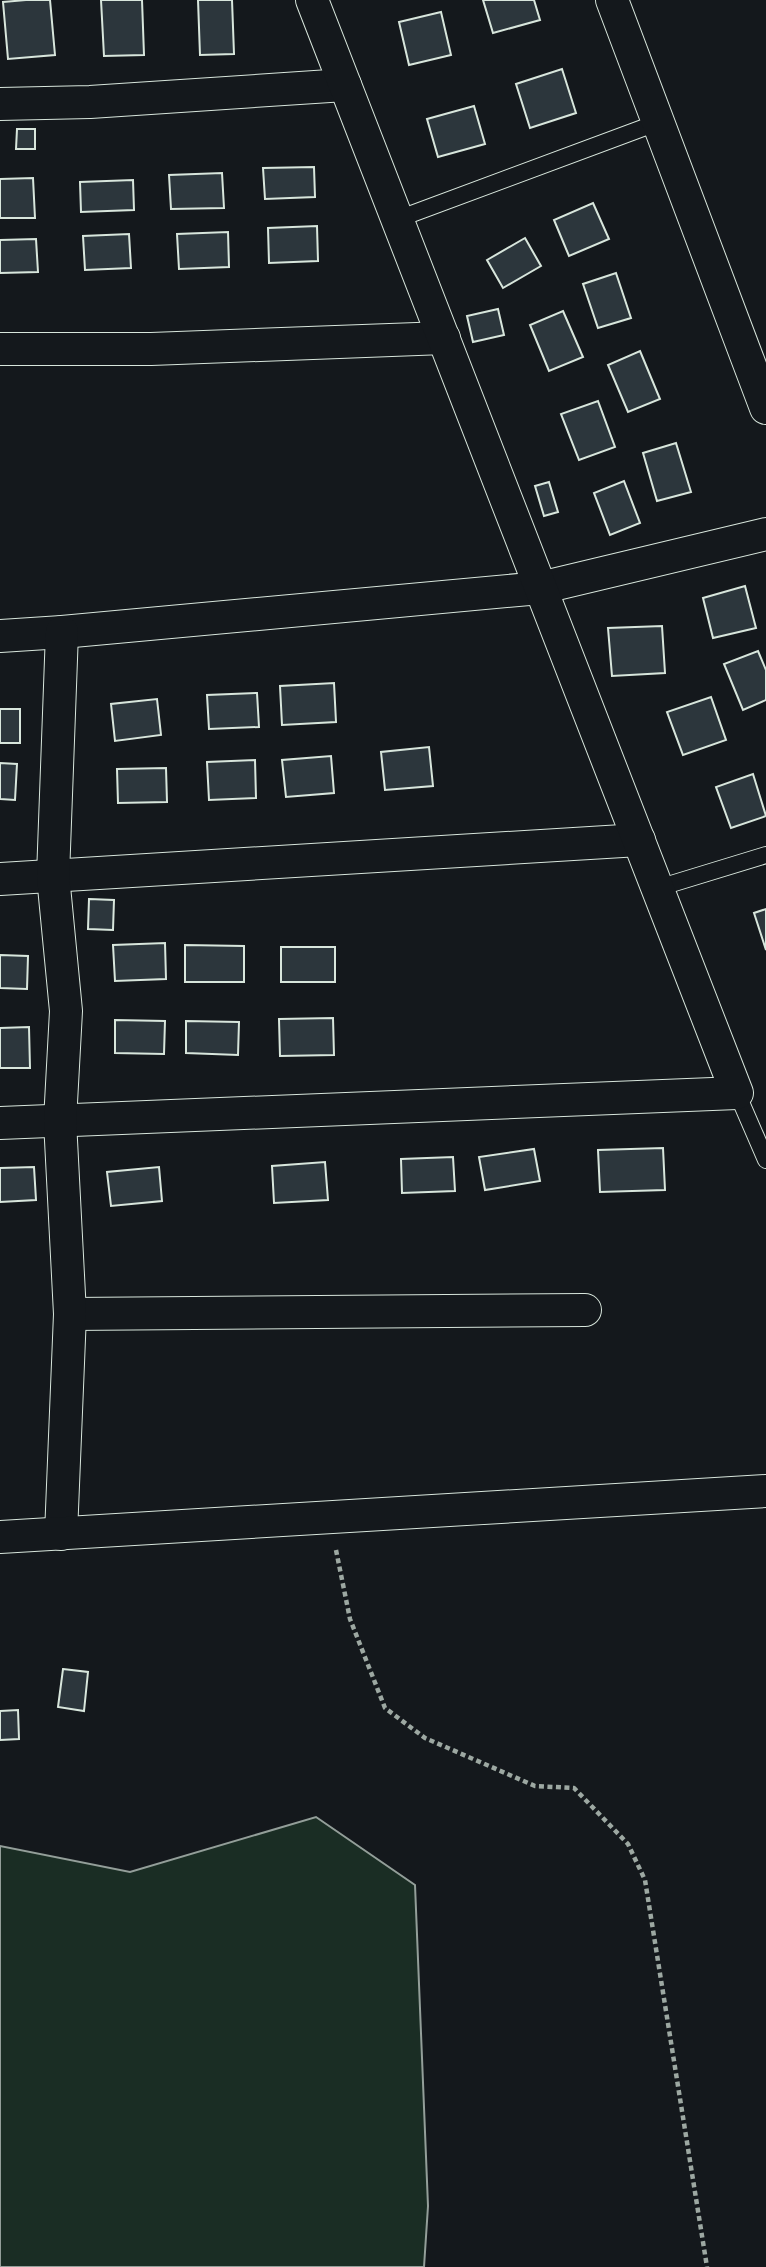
<svg xmlns="http://www.w3.org/2000/svg" width="766" height="2267" font-family="'Asap Condensed',sans-serif">
<rect width="100%" height="100%" fill="#14181c"/>
<!-- green -->
<polygon fill="#1a2d24" stroke="#939e99" stroke-width="2" points="316,1817 415,1885 428,2206 424,2267 0,2267 0,1846 130,1872"/>
<!-- building -->
<g fill="#2c363c" stroke="#d8e6dc" stroke-width="2">
<polygon points="26,0 50,0 55,55 8,59 3,2"/>
<polygon points="101,0 142,0 144,55 104,56"/>
<polygon points="198,0 232,0 234,54 200,55"/>
<polygon points="483,0 534,0 540,20 493,33"/>
<polygon points="441,12 451,55 409,65 399,22"/>
<polygon points="562,69 576,113 530,128 516,84"/>
<polygon points="474,106 485,144 438,157 427,119"/>
<polygon points="17,129 35,129 35,149 16,149"/>
<polygon points="314,167 315,197 265,199 263,168"/>
<polygon points="222,173 224,208 171,209 169,175"/>
<polygon points="33,178 35,218 0,218 0,179"/>
<polygon points="133,180 134,210 81,212 80,182"/>
<polygon points="593,203 609,239 569,256 554,220"/>
<polygon points="317,226 318,261 269,263 268,228"/>
<polygon points="228,232 229,267 179,269 177,234"/>
<polygon points="129,234 131,268 85,270 83,236"/>
<polygon points="525,238 541,266 503,288 487,260"/>
<polygon points="36,239 38,272 0,273 0,240"/>
<polygon points="616,273 631,318 598,328 583,284"/>
<polygon points="498,309 504,335 473,342 467,316"/>
<polygon points="563,311 583,357 549,371 530,325"/>
<polygon points="640,351 660,399 628,412 608,365"/>
<polygon points="598,401 615,447 579,460 561,414"/>
<polygon points="676,443 691,492 657,501 643,453"/>
<polygon points="624,481 640,523 610,535 594,493"/>
<polygon points="549,482 558,512 544,516 535,486"/>
<polygon points="745,586 756,628 713,638 703,598"/>
<polygon points="662,626 665,673 612,676 608,628"/>
<polygon points="758,651 766,670 766,700 743,710 724,664"/>
<polygon points="334,683 336,722 282,725 280,686"/>
<polygon points="257,693 259,727 209,729 207,695"/>
<polygon points="711,697 726,740 683,755 667,712"/>
<polygon points="157,699 161,735 115,741 111,704"/>
<rect x="0" y="709" width="20" height="34"/>
<polygon points="429,747 433,786 385,790 381,752"/>
<polygon points="331,756 334,793 286,797 282,760"/>
<polygon points="255,760 256,798 209,800 207,762"/>
<polygon points="0,763 17,764 15,800 0,799"/>
<polygon points="166,768 167,802 118,803 117,769"/>
<polygon points="753,774 766,816 731,828 716,787"/>
<polygon points="89,899 114,900 113,930 88,929"/>
<polygon points="766,909 766,950 754,913"/>
<polygon points="165,943 166,979 115,981 113,945"/>
<polygon points="185,945 244,946 244,982 185,982"/>
<rect x="281" y="947" width="54" height="35"/>
<polygon points="0,955 28,956 27,989 0,988"/>
<polygon points="333,1018 334,1055 280,1056 279,1019"/>
<polygon points="115,1020 165,1021 164,1054 115,1053"/>
<polygon points="186,1021 239,1022 238,1055 186,1053"/>
<polygon points="29,1027 30,1068 0,1068 0,1028"/>
<polygon points="663,1148 665,1190 600,1192 598,1150"/>
<polygon points="534,1149 540,1181 485,1190 479,1157"/>
<polygon points="453,1157 455,1191 402,1193 401,1159"/>
<polygon points="325,1162 328,1200 274,1203 272,1166"/>
<polygon points="34,1167 36,1200 0,1202 0,1168"/>
<polygon points="159,1167 162,1201 111,1206 107,1172"/>
<polygon points="63,1669 88,1672 84,1711 58,1707"/>
<polygon points="18,1710 19,1739 0,1740 0,1711"/>
</g>
<g fill="none" stroke-linecap="round" stroke-linejoin="round">
<!-- lane casing -->
<g stroke="#d8e6dc" stroke-width="18">
<g id="lane">
<polyline points="398,219 659,122"/>
<polyline points="658,888 766,855"/>
<polyline points="737,1093 766,1160"/>
</g>
</g>
<!-- street casing -->
<g stroke="#d8e6dc" stroke-width="34">
<g id="street">
<polyline points="612,0 766,408"/>
<polyline points="0,104 90,102 345,85"/>
<polyline points="0,349 151,349 444,338"/>
<polyline points="0,636 62,632 540,588 766,534"/>
<polyline points="0,879 639,840"/>
<polyline points="0,1123 737,1093 312,0"/>
<polyline points="70,1314 585,1310"/>
<polyline points="61,1534 70,1314 60,1121 66,1011 53,876 62,632"/>
<polyline points="0,1537 766,1491"/>
</g>
</g>
<!-- path -->
<polyline stroke="#9da8a2" stroke-width="4.5" stroke-dasharray="5 3.5" stroke-linecap="butt" points="336,1550 350,1619 385,1708 425,1738 535,1786 574,1788 628,1844 645,1880 707,2267"/>
<!-- lane -->
<use href="#lane" stroke="#14181c" stroke-width="16"/>
<!-- street -->
<use href="#street" stroke="#14181c" stroke-width="32"/>
</g>
</svg>
